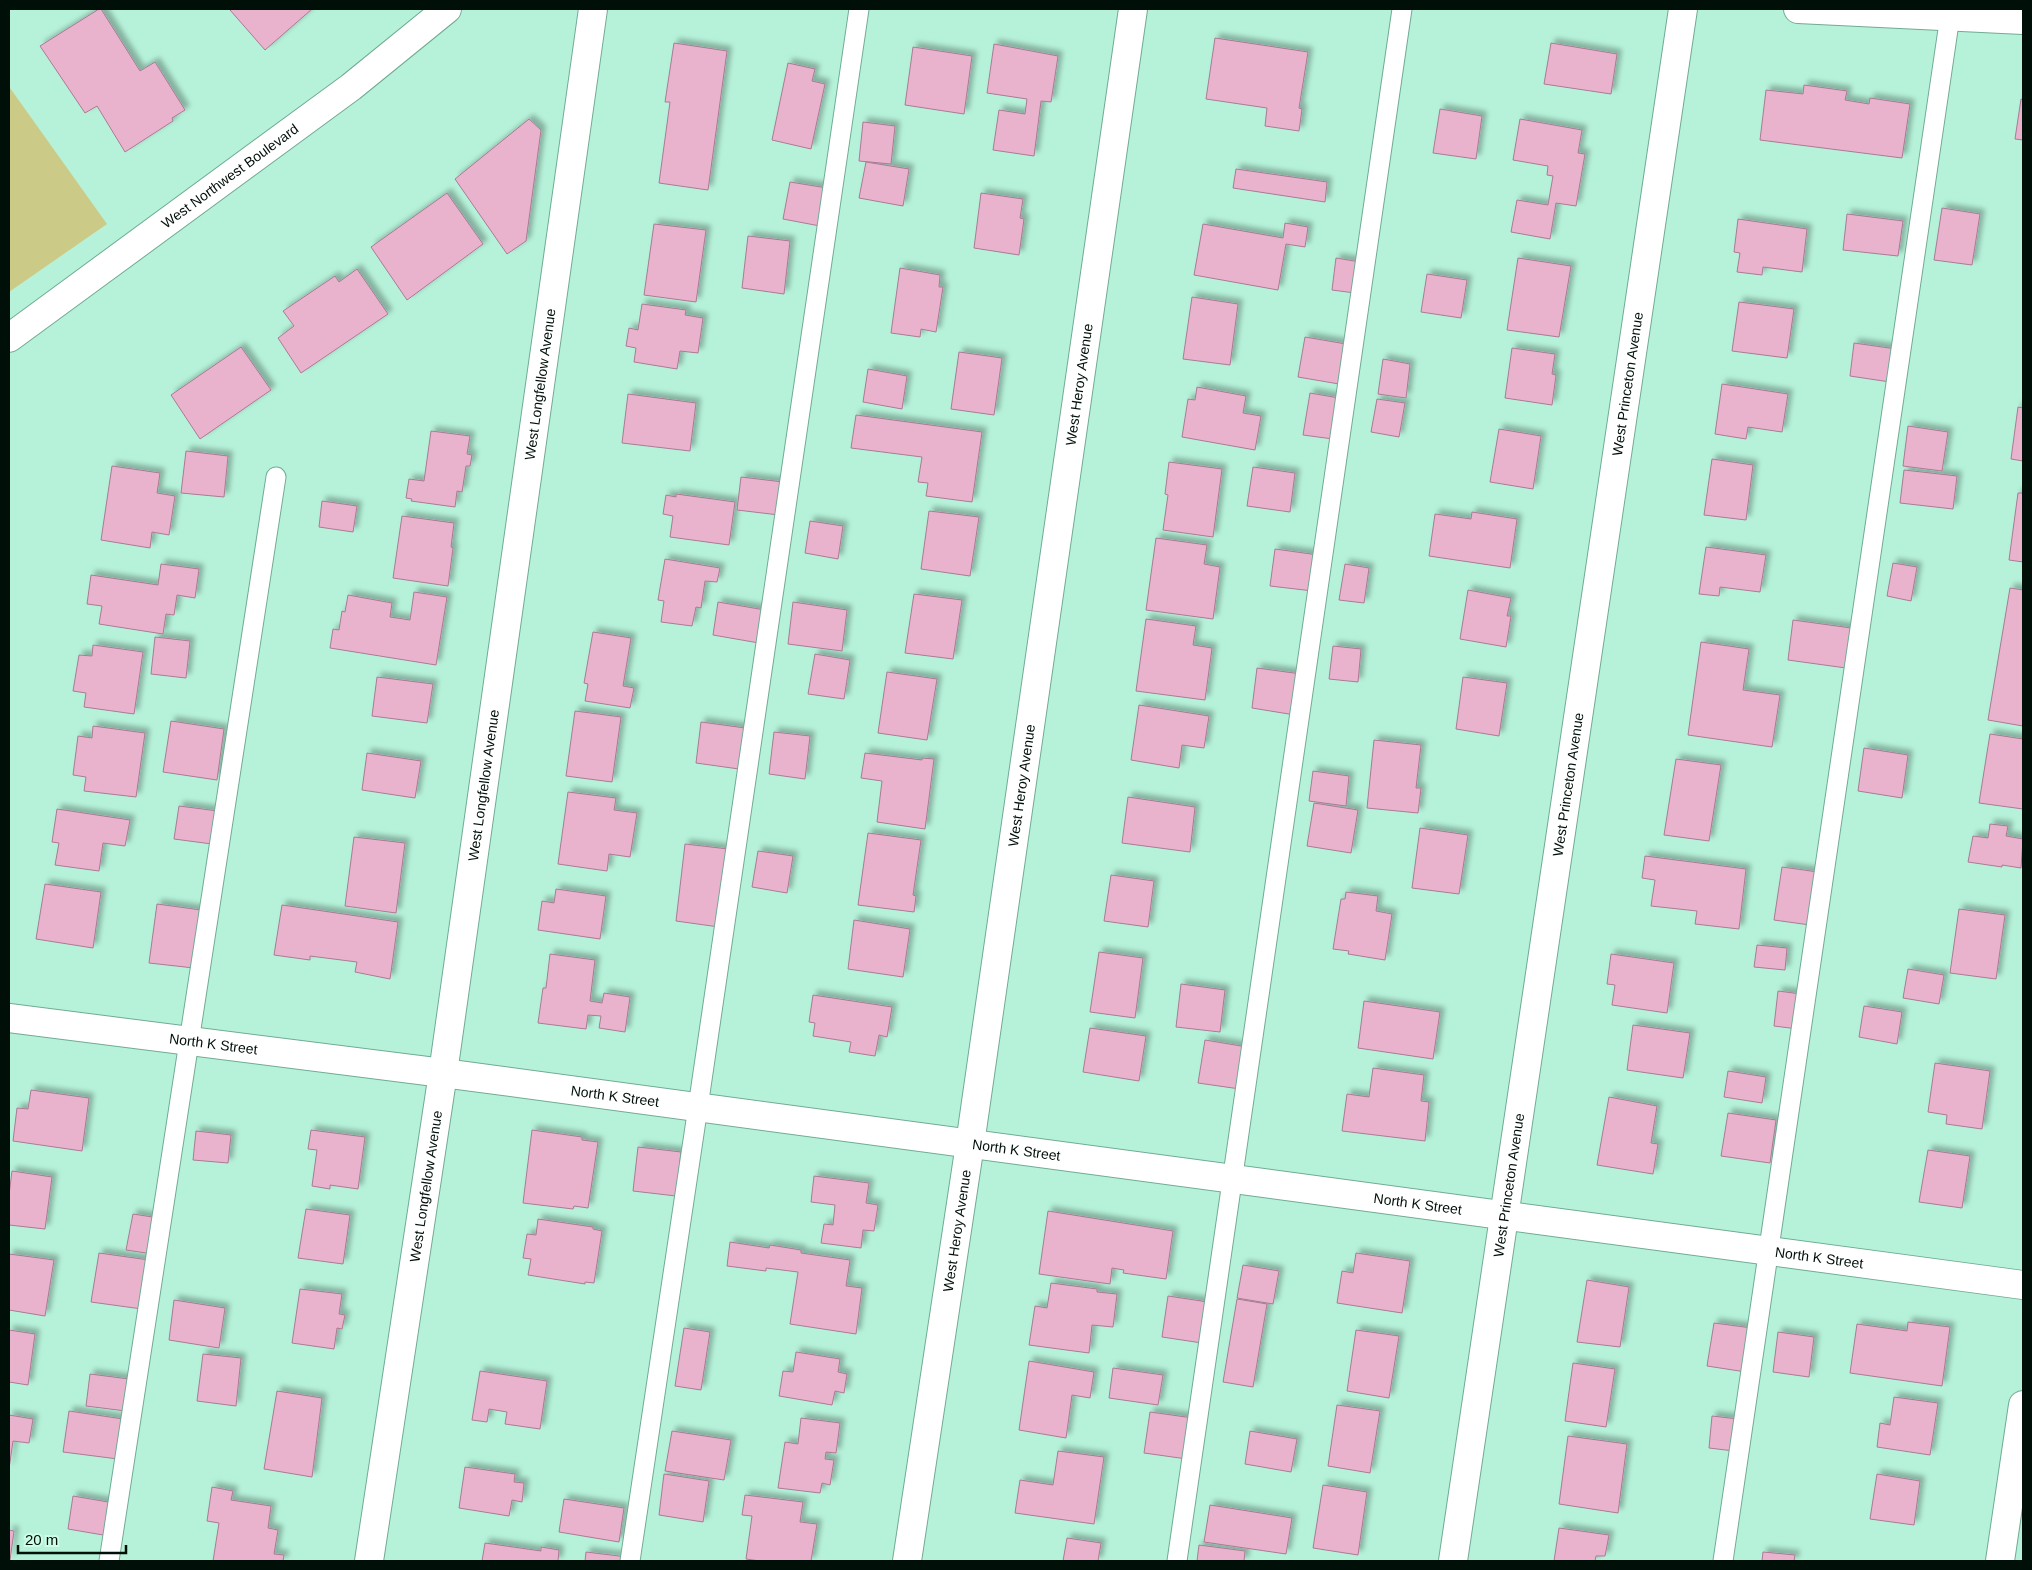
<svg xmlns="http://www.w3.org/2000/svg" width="2032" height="1570" font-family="Arial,sans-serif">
<defs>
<filter id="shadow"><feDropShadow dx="4.5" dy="-4.5" stdDeviation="2.5" flood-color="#0004"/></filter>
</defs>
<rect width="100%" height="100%" fill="#b6f2da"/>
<!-- green -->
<polygon fill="#cbcb87" points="10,88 107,224 9,292 9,89"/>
<!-- building -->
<g fill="#e9b3ce" stroke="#ab7a93" filter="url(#shadow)">
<polygon points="99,9 101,9 140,71 155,62 185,110 172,118 173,121 125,152 97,106 85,113 40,46"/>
<polygon points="232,9 312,9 265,50 230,10"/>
<polygon points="1215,38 1308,52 1299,108 1302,109 1299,131 1265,126 1267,108 1206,99"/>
<polygon points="674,43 727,51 708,190 659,183 670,102 665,102"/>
<polygon points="1551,43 1617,54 1611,94 1544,84"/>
<polygon points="994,44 1058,56 1051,102 1041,101 1034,156 993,150 999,110 1025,114 1027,99 987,93"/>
<polygon points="913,47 972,56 964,114 905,105"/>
<polygon points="788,63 815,69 812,81 825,84 811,149 772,140"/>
<polygon points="1804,85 1847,91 1845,100 1869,104 1870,98 1910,104 1902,158 1760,140 1766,90 1803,94"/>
<polygon points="2021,99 2023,100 2023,140 2015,139"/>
<polygon points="1440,109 1482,116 1476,159 1433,153"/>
<polygon points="529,119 541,130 526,241 507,254 455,179"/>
<polygon points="1520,119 1582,130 1578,153 1585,154 1576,206 1556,203 1550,239 1511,232 1517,200 1548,205 1553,176 1547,175 1548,166 1513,160"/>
<polygon points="863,122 895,126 891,164 859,161"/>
<polygon points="866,162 909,169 903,206 859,198"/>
<polygon points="1236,169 1327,182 1325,202 1233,188"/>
<polygon points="790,182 827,188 820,226 783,219"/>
<polygon points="447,193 483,244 407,300 371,247"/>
<polygon points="981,193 1023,199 1020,218 1024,219 1019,255 974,248"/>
<polygon points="1942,208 1980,214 1972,265 1934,260"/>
<polygon points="1847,214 1903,221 1898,256 1843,250"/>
<polygon points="1738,219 1807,229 1802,272 1763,267 1762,275 1737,272 1740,253 1734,252"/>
<polygon points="1285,223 1308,227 1305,247 1286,244 1278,290 1194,275 1203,224 1283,238"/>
<polygon points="654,224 706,230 696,302 644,295"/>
<polygon points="748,236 790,241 784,294 742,288"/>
<polygon points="1336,258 1360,262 1355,293 1332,290"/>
<polygon points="1518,258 1571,266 1559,337 1507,330"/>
<polygon points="900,268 940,275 939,287 943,287 936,332 921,329 920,337 891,333"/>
<polygon points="357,269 388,314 301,373 278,338 294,326 283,311 335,276 339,282"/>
<polygon points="1427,274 1467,280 1461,318 1421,312"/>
<polygon points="1192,297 1238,304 1230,365 1183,359"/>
<polygon points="1739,302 1794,309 1787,358 1732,351"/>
<polygon points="642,304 686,310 685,315 703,318 698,353 680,351 677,369 634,362 636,348 626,346 629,328 638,330"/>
<polygon points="1305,337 1346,344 1339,384 1298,377"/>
<polygon points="1854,343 1896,349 1890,382 1850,376"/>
<polygon points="241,347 271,390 200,439 171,395"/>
<polygon points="1512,348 1555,354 1552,374 1556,375 1552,405 1505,398"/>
<polygon points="959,352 1002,358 994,415 951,409"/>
<polygon points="1383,359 1410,364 1406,398 1378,394"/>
<polygon points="868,369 907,376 902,409 863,402"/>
<polygon points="1722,384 1788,394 1782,432 1748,427 1746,439 1715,434"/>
<polygon points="1197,387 1246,396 1243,413 1261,416 1255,450 1182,437 1188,399 1195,400"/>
<polygon points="1310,393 1339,398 1333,439 1303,435"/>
<polygon points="628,394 696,403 690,451 622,443"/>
<polygon points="1377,399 1405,403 1399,437 1371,432"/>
<polygon points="2018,407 2023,408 2023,461 2011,459"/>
<polygon points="856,415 982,432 972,502 926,496 928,483 918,482 922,457 851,448"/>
<polygon points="1908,426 1948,432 1942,471 1903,466"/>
<polygon points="1499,429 1541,436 1533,489 1490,482"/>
<polygon points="431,431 470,436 467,454 472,455 470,466 466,466 462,492 457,491 455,507 411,501 412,499 406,498 409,479 424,481"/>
<polygon points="186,451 228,456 224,497 181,493"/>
<polygon points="1712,459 1753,465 1746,520 1704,515"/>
<polygon points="1169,462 1222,469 1213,537 1163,530 1168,495 1165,494"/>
<polygon points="112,466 160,473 157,493 175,496 169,535 152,532 150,548 101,540"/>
<polygon points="1253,467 1295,473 1290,512 1247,506"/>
<polygon points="1904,470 1957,476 1953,509 1900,503"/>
<polygon points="741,477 783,482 779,515 737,510"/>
<polygon points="2018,493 2023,493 2023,562 2009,560"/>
<polygon points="676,494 735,502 729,545 670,537 673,516 663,514 666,495 676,497"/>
<polygon points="322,501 357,506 353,532 319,527"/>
<polygon points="929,511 979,517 970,576 921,569"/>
<polygon points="1472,512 1517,519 1510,568 1429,556 1435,514 1471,519"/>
<polygon points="402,516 454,523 451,547 453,548 448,586 393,578"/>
<polygon points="810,521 843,526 838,559 805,553"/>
<polygon points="1156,538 1207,545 1204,564 1220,567 1213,619 1146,610"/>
<polygon points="1706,547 1766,555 1760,592 1720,587 1719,596 1699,594"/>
<polygon points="1275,549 1318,555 1313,591 1270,586"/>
<polygon points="665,559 720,568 717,582 705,581 701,608 696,607 692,626 661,622 664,601 658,600"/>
<polygon points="1893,563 1917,567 1911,601 1887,596"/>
<polygon points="161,564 199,569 195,598 177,595 174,615 166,614 163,634 99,624 102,606 87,604 91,575 158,585"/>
<polygon points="1345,564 1369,568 1364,603 1339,600"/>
<polygon points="2010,588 2023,590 2023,726 1988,720"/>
<polygon points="1468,590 1511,598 1507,616 1511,616 1506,647 1460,639"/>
<polygon points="414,592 447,597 436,665 330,648 333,629 339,630 342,611 345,612 348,595 392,603 390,617 410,620"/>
<polygon points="914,594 962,600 953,659 905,653"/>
<polygon points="718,602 765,610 759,643 713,635"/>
<polygon points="793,602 847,610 842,651 788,644"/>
<polygon points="1146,619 1196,626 1193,645 1212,648 1205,700 1136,691"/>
<polygon points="1793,620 1851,628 1846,668 1788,660"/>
<polygon points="593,632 631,638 623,686 634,688 630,708 585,701 588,684 584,683"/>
<polygon points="155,637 190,641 186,678 151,674"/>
<polygon points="1701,642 1749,649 1743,690 1780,695 1772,747 1688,735"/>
<polygon points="93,645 143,652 134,714 84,707 86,693 73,691 79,655 92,656"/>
<polygon points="1333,646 1361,649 1358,682 1329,679"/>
<polygon points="815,654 850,660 844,699 808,694"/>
<polygon points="1257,668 1301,674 1295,715 1252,708"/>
<polygon points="887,672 937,679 927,740 878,733"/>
<polygon points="377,677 433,684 427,723 372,716"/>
<polygon points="1463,677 1507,683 1499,736 1456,729"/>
<polygon points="1139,705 1209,716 1204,748 1182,745 1179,768 1131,760"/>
<polygon points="575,711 621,717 612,782 566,776"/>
<polygon points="171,721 224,729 217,780 163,772"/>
<polygon points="701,722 745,728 739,769 696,763"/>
<polygon points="93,726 145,733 136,797 84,791 86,777 73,775 78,736 92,738"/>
<polygon points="774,732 810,736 805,779 769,774"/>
<polygon points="1990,734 2023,739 2023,809 1979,803"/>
<polygon points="1374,740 1421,745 1416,788 1421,788 1418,813 1367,808"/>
<polygon points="1864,748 1908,755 1902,798 1858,791"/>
<polygon points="367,753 421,761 415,798 362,790"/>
<polygon points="865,753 922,760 922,758 934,759 925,829 877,822 882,781 861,778"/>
<polygon points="1676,759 1721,765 1709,841 1664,835"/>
<polygon points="1313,771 1349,776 1346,806 1309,801"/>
<polygon points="568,792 616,798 614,810 637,813 630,857 609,854 607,871 558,864"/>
<polygon points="1128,797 1195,807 1190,852 1122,843"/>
<polygon points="1314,803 1358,810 1351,853 1307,846"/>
<polygon points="179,806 218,811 212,844 174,839"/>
<polygon points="57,809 130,820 125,846 103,843 99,871 55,865 59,843 52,842"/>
<polygon points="1990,824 2008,826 2006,836 2023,839 2021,868 2002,865 2002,867 1968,862 1973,836 1988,838"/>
<polygon points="1420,828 1468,835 1459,894 1412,888"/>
<polygon points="868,833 921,840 913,895 916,896 914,912 858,905"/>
<polygon points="354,837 405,843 396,913 345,906"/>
<polygon points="685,844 728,849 719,927 676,921"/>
<polygon points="758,851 793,856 787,893 752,887"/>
<polygon points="1645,856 1746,869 1739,929 1695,924 1697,911 1651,906 1655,880 1642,878"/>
<polygon points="1782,867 1818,872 1810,925 1774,920"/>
<polygon points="1111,875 1154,881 1148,927 1104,921"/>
<polygon points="45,884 101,892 93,948 36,939"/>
<polygon points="556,889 606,896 600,939 538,930 542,901 554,903"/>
<polygon points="1346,892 1378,896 1376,911 1392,914 1385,960 1348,954 1349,951 1333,949 1341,899 1345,899"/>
<polygon points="157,904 201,910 194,968 149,963"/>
<polygon points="282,905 398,922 390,979 355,972 357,962 310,956 310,960 274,955"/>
<polygon points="1959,909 2005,915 1996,979 1950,973"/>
<polygon points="854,920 910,929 903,977 848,969"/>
<polygon points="1757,945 1787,948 1785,970 1754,967"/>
<polygon points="1099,952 1143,958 1135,1018 1090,1012"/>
<polygon points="550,954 595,960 590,1001 602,1003 604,993 630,997 625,1032 599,1028 601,1016 588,1015 586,1029 538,1023 543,988 546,988"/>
<polygon points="1611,954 1674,963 1667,1013 1612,1005 1615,985 1607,984"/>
<polygon points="1908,969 1944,975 1939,1004 1903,998"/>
<polygon points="1181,984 1225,990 1220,1032 1176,1027"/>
<polygon points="1778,991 1801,994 1798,1029 1774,1026"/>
<polygon points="813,995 892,1007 887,1037 879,1035 875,1056 849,1052 851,1042 813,1036 815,1023 809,1022"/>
<polygon points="1364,1001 1440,1012 1433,1059 1358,1048"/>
<polygon points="1864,1006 1902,1012 1897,1044 1859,1037"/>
<polygon points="1633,1025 1690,1033 1683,1078 1627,1070"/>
<polygon points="1090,1028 1146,1036 1139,1081 1083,1072"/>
<polygon points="1205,1040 1247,1047 1240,1089 1198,1083"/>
<polygon points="1935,1063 1990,1071 1982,1129 1946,1124 1947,1115 1928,1112"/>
<polygon points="1373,1068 1424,1075 1421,1101 1429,1102 1425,1141 1342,1131 1347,1094 1369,1097"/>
<polygon points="1728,1071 1766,1077 1762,1103 1724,1097"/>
<polygon points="31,1090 89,1098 82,1151 13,1141 17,1108 28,1109"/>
<polygon points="1609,1097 1657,1106 1651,1143 1658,1144 1653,1174 1597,1165"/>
<polygon points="1728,1113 1776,1120 1770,1163 1721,1156"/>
<polygon points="311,1130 365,1137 358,1189 330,1185 330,1189 312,1186 317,1150 308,1149"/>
<polygon points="532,1130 582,1137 582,1140 598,1142 588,1208 574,1206 573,1209 523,1203"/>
<polygon points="196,1131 231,1135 228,1163 193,1160"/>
<polygon points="638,1147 681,1152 676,1196 633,1191"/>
<polygon points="1928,1150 1970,1156 1962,1208 1919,1202"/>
<polygon points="12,1171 52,1177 45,1229 9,1225 9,1195"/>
<polygon points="814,1176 869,1183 866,1203 878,1205 874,1231 863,1230 861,1248 821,1243 824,1224 833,1225 835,1205 811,1202"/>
<polygon points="306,1209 350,1215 343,1264 298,1258"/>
<polygon points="1048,1211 1173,1231 1166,1279 1123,1273 1124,1270 1112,1268 1110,1284 1039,1274"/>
<polygon points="133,1214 159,1218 153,1254 126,1250"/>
<polygon points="538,1219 593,1227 593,1229 602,1231 594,1283 585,1282 585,1284 528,1275 531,1259 523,1258 527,1234 536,1235"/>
<polygon points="730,1242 769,1248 770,1245 801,1250 801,1253 850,1260 846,1286 862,1288 856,1334 790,1324 798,1272 766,1268 766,1271 727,1266"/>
<polygon points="99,1253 149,1260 142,1309 91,1302"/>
<polygon points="1356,1253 1410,1261 1402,1313 1337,1303 1342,1271 1353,1273"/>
<polygon points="9,1254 54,1260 45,1316 9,1310"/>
<polygon points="1243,1265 1279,1271 1273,1304 1237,1298"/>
<polygon points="1587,1280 1629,1287 1620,1347 1577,1342"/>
<polygon points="1051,1283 1097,1289 1097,1292 1117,1294 1113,1327 1092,1325 1089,1353 1029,1345 1035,1306 1047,1308"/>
<polygon points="300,1289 342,1294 339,1314 345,1315 342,1329 337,1328 334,1349 292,1343"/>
<polygon points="1168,1296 1208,1302 1202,1343 1162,1337"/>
<polygon points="1237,1299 1267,1304 1253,1387 1223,1382"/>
<polygon points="174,1300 225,1308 219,1348 169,1340"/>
<polygon points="1908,1322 1950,1327 1942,1386 1850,1373 1857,1324 1907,1331"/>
<polygon points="1714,1323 1752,1328 1746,1372 1707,1366"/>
<polygon points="684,1328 710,1332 701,1390 675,1386"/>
<polygon points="9,1330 35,1334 28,1385 9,1382"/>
<polygon points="1356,1330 1399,1336 1389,1398 1347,1391"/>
<polygon points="1778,1332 1814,1337 1809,1377 1773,1372"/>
<polygon points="796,1352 840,1359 838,1372 847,1374 844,1393 835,1391 832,1405 779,1396 783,1371 793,1372"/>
<polygon points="203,1354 241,1358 236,1406 197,1401"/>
<polygon points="1029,1361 1094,1372 1090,1398 1072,1395 1066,1438 1019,1430"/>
<polygon points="1573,1363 1615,1369 1606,1427 1565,1421"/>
<polygon points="1113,1368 1163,1375 1158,1405 1109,1398"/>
<polygon points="480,1371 547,1381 540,1429 505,1424 507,1412 489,1409 487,1422 472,1420"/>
<polygon points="90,1374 129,1379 126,1411 86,1406"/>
<polygon points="277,1391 322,1398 312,1477 264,1469"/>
<polygon points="1894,1397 1938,1403 1930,1455 1877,1447 1880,1423 1890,1425"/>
<polygon points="1337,1405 1380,1411 1370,1473 1328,1466"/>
<polygon points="69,1411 123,1419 118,1459 63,1452"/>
<polygon points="1150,1412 1193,1418 1187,1459 1144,1453"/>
<polygon points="9,1415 33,1419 29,1443 13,1441 9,1469"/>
<polygon points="1712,1416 1738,1419 1734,1451 1709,1448"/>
<polygon points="801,1418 840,1423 836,1453 826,1452 825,1459 834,1460 830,1485 822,1483 820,1493 778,1488 785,1442 798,1444"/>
<polygon points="672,1431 731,1440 724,1480 665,1471"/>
<polygon points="1250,1431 1297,1439 1291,1472 1245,1464"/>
<polygon points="1568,1436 1627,1444 1618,1513 1559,1504"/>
<polygon points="1058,1451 1104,1457 1094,1524 1015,1513 1020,1480 1053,1485"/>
<polygon points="465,1467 515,1474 514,1482 524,1483 522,1502 512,1500 509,1516 459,1508"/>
<polygon points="664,1474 709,1481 703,1522 659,1515"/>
<polygon points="1877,1474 1920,1481 1914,1525 1870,1519"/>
<polygon points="1323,1485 1367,1492 1358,1555 1313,1548"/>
<polygon points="212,1487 233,1491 231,1500 271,1506 268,1528 278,1530 274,1554 284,1555 283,1561 213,1561 219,1523 207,1521"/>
<polygon points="745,1495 803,1502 800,1522 817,1524 811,1561 760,1561 746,1559 752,1516 742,1515"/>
<polygon points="73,1496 114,1503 109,1536 68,1529"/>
<polygon points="564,1499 624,1508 619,1542 559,1532"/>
<polygon points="1210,1505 1292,1518 1286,1554 1204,1542"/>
<polygon points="1559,1528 1609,1535 1605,1556 1596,1556 1595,1561 1554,1561"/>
<polygon points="9,1530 14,1531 10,1560 9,1560"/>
<polygon points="1067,1538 1101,1543 1098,1561 1063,1561"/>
<polygon points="485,1543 541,1551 541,1547 559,1550 558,1561 482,1561"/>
<polygon points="1199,1545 1245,1551 1244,1561 1197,1561"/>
<polygon points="586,1552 627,1557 626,1561 585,1561"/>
<polygon points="1763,1552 1795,1555 1794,1561 1762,1561"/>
</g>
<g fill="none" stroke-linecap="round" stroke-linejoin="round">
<!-- lane casing -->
<g stroke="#71ab94" stroke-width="21">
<g id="lane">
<polyline points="109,1561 276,477"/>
<polyline points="630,1561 698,1107 859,9"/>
<polyline points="1177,1561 1402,9"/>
<polyline points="1723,1561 1950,16"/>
</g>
</g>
<!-- street casing -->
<g stroke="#71ab94" stroke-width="30">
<g id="street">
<polyline points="1798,9 2023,20"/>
<path id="s1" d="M9 1018 443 1073 2023 1285"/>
<path id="s2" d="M369 1561 443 1073 593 9"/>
<path id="s3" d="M907 1561 970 1144 1133 9"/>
<path id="s4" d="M1453 1561 1683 9"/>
<polyline points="2000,1561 2023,1405"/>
</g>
</g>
<!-- secondary casing -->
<g stroke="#71ab94" stroke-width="30">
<g id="secondary">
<path id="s5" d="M9 338 351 87 447 9"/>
</g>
</g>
<!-- lane -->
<use href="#lane" stroke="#fff" stroke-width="19"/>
<!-- street -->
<use href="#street" stroke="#fff" stroke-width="28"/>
<!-- secondary -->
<use href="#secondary" stroke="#fff" stroke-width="28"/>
</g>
<g text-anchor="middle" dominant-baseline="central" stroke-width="4" stroke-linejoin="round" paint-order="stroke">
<!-- street labels -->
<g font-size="14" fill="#001008" stroke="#cdfde9">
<text stroke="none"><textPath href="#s5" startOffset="274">West Northwest Boulevard</textPath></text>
<text stroke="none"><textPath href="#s2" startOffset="1189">West Longfellow Avenue</textPath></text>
<text stroke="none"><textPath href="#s3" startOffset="1189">West Heroy Avenue</textPath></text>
<text stroke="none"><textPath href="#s4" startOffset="1190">West Princeton Avenue</textPath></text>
<text stroke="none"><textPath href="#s2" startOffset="784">West Longfellow Avenue</textPath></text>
<text stroke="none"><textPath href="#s3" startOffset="784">West Heroy Avenue</textPath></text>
<text stroke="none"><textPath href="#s4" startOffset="785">West Princeton Avenue</textPath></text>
<text stroke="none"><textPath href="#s1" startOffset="206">North K Street</textPath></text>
<text stroke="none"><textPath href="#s1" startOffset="611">North K Street</textPath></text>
<text stroke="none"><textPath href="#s1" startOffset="1016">North K Street</textPath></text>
<text stroke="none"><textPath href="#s2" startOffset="379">West Longfellow Avenue</textPath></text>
<text stroke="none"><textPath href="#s4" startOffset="380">West Princeton Avenue</textPath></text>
<text stroke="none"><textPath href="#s1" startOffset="1421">North K Street</textPath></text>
<text stroke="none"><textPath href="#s3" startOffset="334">West Heroy Avenue</textPath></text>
<text stroke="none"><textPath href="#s1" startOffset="1826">North K Street</textPath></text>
</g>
</g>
<!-- border -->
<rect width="2032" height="1570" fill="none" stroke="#001008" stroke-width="20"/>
<!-- scale -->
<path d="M18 1545v8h108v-8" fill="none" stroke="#001008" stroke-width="2.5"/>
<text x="25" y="1545" font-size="15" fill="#001008" stroke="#cdfde9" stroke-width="4" paint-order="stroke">20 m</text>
</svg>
